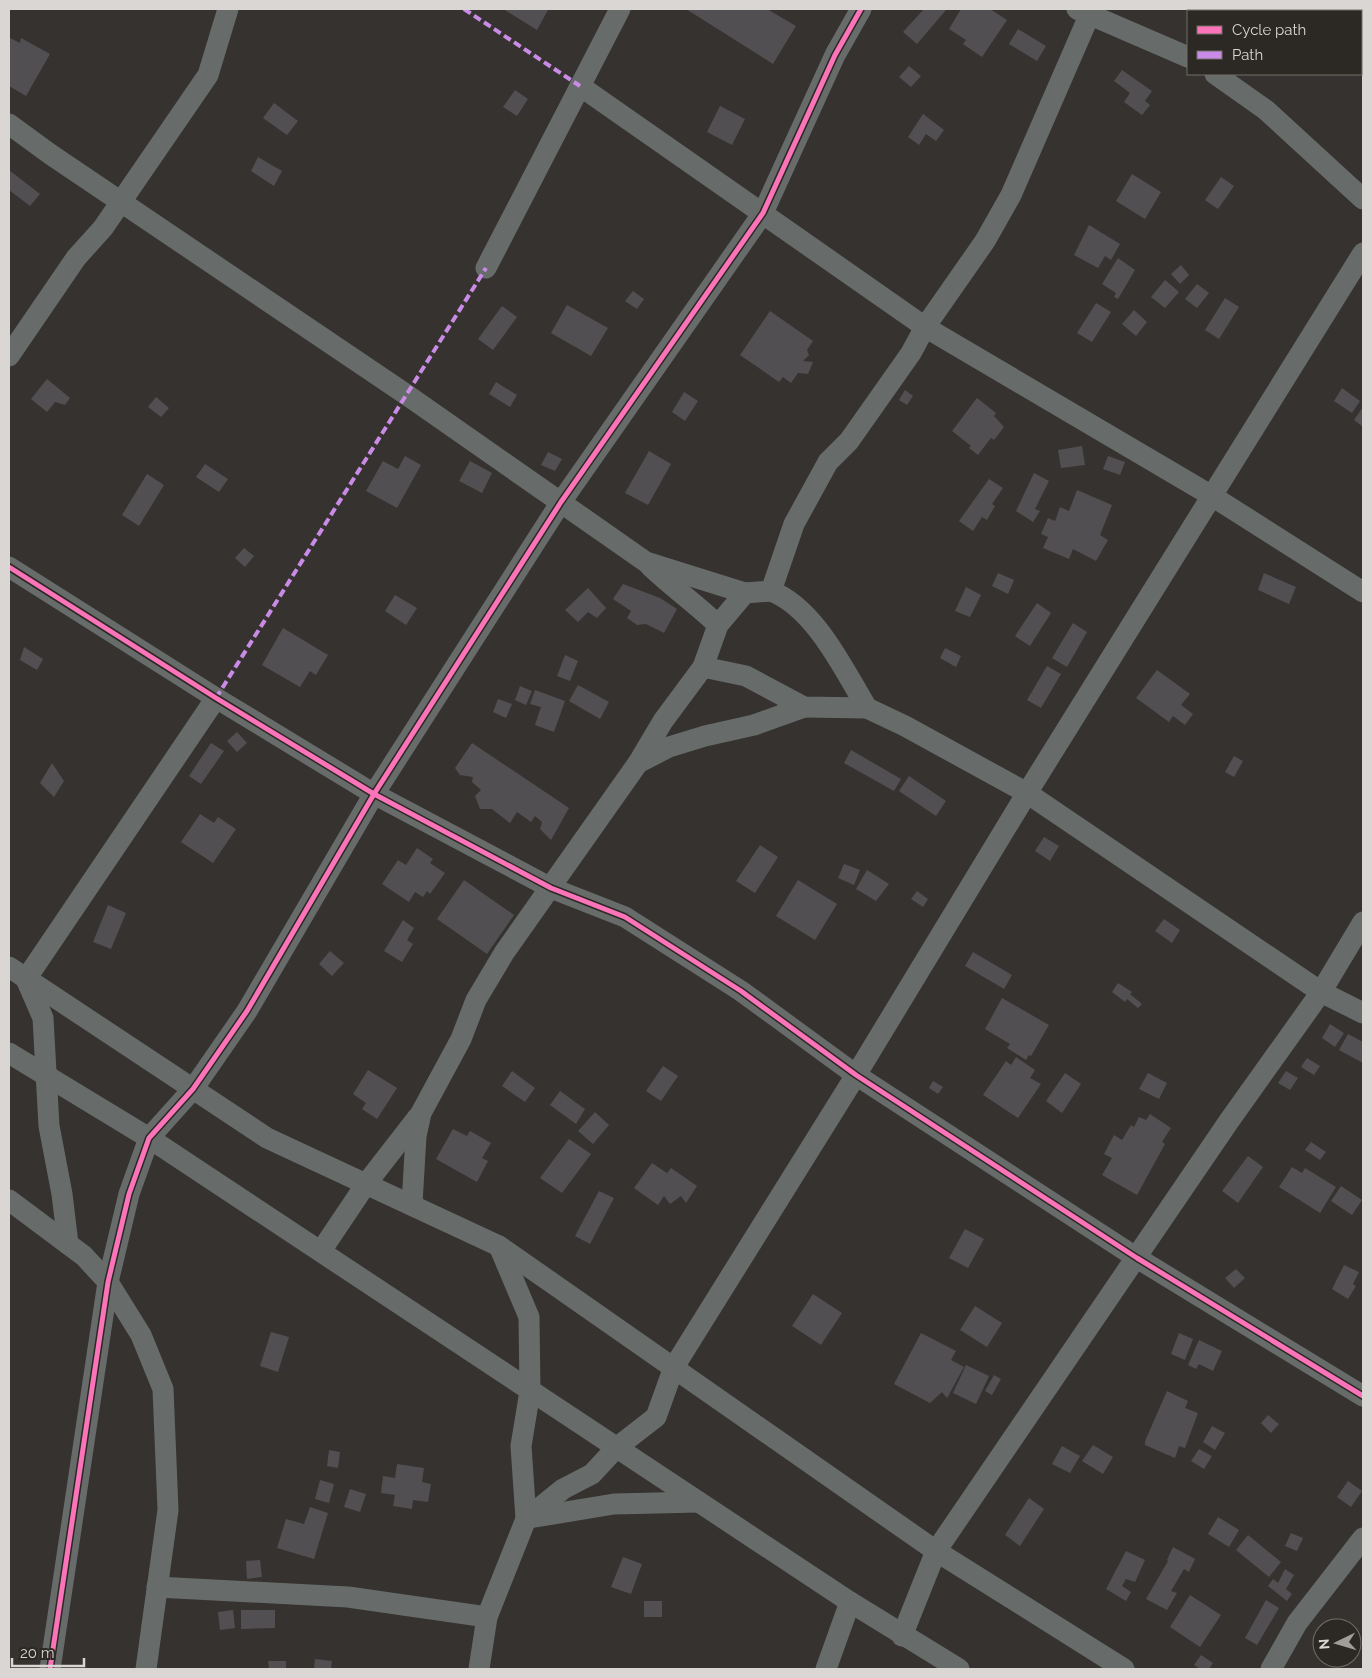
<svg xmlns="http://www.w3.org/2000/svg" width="1372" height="1678" font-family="Raleway,sans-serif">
<rect width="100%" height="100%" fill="#35322f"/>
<!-- building -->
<g fill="#524f53">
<polygon points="503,9 545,9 548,10 537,30"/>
<polygon points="686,9 767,9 796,26 773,64"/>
<polygon points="924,9 946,10 917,44 903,32"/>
<polygon points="961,9 990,9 1007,20 982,57 963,44 966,40 949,29"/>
<polygon points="1018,29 1046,46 1037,61 1009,44"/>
<polygon points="10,38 20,43 21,38 50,54 26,96 9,86"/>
<polygon points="909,66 921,76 911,87 899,77"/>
<polygon points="1122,70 1152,91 1145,101 1150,105 1142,115 1124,102 1130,93 1114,81"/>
<polygon points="515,90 528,99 517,116 503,107"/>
<polygon points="274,103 298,121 287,135 263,118"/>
<polygon points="720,106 745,119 732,145 707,132"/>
<polygon points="923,114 944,130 936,141 926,134 919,145 908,137"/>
<polygon points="258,157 282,171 274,186 251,171"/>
<polygon points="9,170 40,194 30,206 9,190"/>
<polygon points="1132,174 1161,192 1145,219 1116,201"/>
<polygon points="1221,177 1234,186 1218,209 1205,200"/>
<polygon points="1089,225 1120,244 1111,260 1105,256 1098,268 1074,255"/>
<polygon points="1118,258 1135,270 1118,299 1114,297 1116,293 1102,284"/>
<polygon points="1181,265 1189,275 1180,284 1171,274"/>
<polygon points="1165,280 1179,292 1165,308 1151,297"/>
<polygon points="1197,284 1209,293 1197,308 1185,299"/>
<polygon points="633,291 644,299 637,309 625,301"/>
<polygon points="1225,298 1239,307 1219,339 1205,330"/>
<polygon points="1096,303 1111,312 1092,342 1077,333"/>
<polygon points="567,305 608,328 591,356 551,333"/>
<polygon points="502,306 517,317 493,350 478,339"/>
<polygon points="1134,310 1147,322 1136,336 1122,324"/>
<polygon points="770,311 813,341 807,350 809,355 803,361 813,362 808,374 798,373 791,383 783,377 779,382 740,355"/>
<polygon points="47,379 70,398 65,405 55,402 47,412 31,399"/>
<polygon points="496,382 517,395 510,407 489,394"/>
<polygon points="1342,388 1360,401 1352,413 1334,401"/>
<polygon points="905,390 913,396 907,405 899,400"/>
<polygon points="684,392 698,401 685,421 672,412"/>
<polygon points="156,397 169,408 161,417 148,407"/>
<polygon points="977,398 996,413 994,416 1004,427 994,440 991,438 978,455 969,448 971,446 952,431"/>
<polygon points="1363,407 1363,427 1354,420"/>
<polygon points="1082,446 1085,465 1061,468 1058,450"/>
<polygon points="649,451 671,464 648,505 625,493"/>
<polygon points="548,452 562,459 555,471 541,465"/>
<polygon points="405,456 421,465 397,508 366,491 383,461 398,469"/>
<polygon points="1108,456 1125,462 1120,475 1103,469"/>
<polygon points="470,461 492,473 482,493 459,481"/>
<polygon points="205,464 228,479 219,492 196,477"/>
<polygon points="1034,473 1049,481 1035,509 1040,511 1033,522 1016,511"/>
<polygon points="147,474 164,485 139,526 122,515"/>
<polygon points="989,479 1003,488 992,504 995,506 987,520 982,517 973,531 959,521"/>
<polygon points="1077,490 1112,505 1100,535 1108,540 1096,561 1073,549 1069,559 1043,548 1048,537 1041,534 1048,518 1055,521 1060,507 1069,511"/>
<polygon points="244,548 254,556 245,567 235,558"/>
<polygon points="998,573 1014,580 1008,594 992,586"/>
<polygon points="1264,573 1296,587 1289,604 1258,590"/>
<polygon points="623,584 660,598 677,609 664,633 646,624 637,625 627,618 631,611 613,599"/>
<polygon points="966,587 981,595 970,617 955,611"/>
<polygon points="588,588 606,608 597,618 588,612 578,622 565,610"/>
<polygon points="395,595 417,608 406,625 385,611"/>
<polygon points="1037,603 1051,613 1030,646 1015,636"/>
<polygon points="1073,623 1087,632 1067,667 1052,658"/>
<polygon points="283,628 328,655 316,675 310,671 300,687 262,665"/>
<polygon points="24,647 43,659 37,670 20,660"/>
<polygon points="945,648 961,656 956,667 940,658"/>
<polygon points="565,655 578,661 570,681 557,676"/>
<polygon points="1047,666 1061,674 1041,708 1027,700"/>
<polygon points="1157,670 1190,694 1181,705 1193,714 1185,725 1173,716 1169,722 1136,698"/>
<polygon points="578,685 609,702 600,719 569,701"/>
<polygon points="520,686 532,691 526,705 515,700"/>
<polygon points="535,690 565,701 554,732 535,725 541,707 530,704"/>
<polygon points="498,699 512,704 506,718 493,712"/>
<polygon points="237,732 247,743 237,752 227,741"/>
<polygon points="211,743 224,751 201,784 189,776"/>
<polygon points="472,743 569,808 551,840 540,829 542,822 535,816 531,822 517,812 510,823 492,809 480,809 475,796 481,790 472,782 473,777 460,775 455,768"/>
<polygon points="851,750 901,779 894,791 844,763"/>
<polygon points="1234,756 1243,761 1234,777 1225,772"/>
<polygon points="52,763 64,781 54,797 40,783"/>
<polygon points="909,776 946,801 936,816 899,791"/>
<polygon points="200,814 214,823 218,817 236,829 213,863 181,842"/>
<polygon points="1044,837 1059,846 1050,861 1035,851"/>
<polygon points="760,845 778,857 755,893 736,881"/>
<polygon points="417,848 433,859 430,863 445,873 430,894 427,891 423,897 415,892 409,902 382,884 398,860 406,865"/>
<polygon points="844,864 860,870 854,885 838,878"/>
<polygon points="867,870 889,884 876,901 856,889"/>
<polygon points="464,880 514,915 487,954 437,919"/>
<polygon points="798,880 837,904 815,940 776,916"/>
<polygon points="917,891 928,899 923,907 911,899"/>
<polygon points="108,905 126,913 111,949 93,942"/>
<polygon points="1164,919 1180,930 1172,943 1155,931"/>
<polygon points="403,920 414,928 407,940 413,944 402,962 384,951"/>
<polygon points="330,951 344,963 332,976 319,964"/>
<polygon points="973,952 1012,975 1004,989 965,966"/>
<polygon points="1118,983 1132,992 1130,994 1142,1004 1138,1008 1127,999 1125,1002 1112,992"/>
<polygon points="1002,998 1049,1025 1031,1056 1029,1055 1026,1060 1007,1048 1010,1044 985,1029"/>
<polygon points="1330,1024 1344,1033 1335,1047 1322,1038"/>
<polygon points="1348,1034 1363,1042 1363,1063 1339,1050"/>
<polygon points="1016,1057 1035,1070 1030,1078 1041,1084 1018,1118 983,1095 1006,1061 1011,1065"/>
<polygon points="1307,1058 1320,1066 1314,1075 1301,1067"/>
<polygon points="663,1066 678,1076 661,1101 646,1091"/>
<polygon points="368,1070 397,1088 377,1119 362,1109 366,1103 353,1094"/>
<polygon points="512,1071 535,1088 525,1102 502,1086"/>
<polygon points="1286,1071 1298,1078 1290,1090 1278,1083"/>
<polygon points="1065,1073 1081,1084 1062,1113 1046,1101"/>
<polygon points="1148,1073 1167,1083 1159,1099 1139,1089"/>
<polygon points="933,1081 943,1087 938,1094 929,1088"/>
<polygon points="560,1091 585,1109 576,1124 550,1105"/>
<polygon points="595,1112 609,1125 593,1144 578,1131"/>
<polygon points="1150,1114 1171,1128 1162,1142 1165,1144 1137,1195 1102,1175 1112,1158 1104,1154 1114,1135 1122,1140 1131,1125 1134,1127 1139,1117 1146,1120"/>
<polygon points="453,1129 467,1136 470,1131 491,1143 482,1158 488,1161 477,1182 436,1159"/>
<polygon points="569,1139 591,1154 562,1193 540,1178"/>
<polygon points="1311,1142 1326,1152 1320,1160 1305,1150"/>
<polygon points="1248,1156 1263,1167 1238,1203 1222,1191"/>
<polygon points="652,1163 667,1173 671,1168 697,1186 686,1203 681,1196 670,1204 664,1196 658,1205 634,1188"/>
<polygon points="1292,1167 1302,1173 1305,1168 1336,1187 1320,1213 1279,1187"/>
<polygon points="1341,1186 1362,1200 1352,1215 1331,1201"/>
<polygon points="599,1191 614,1198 590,1244 575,1236"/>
<polygon points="965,1229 984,1239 968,1268 949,1258"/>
<polygon points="1344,1265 1359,1272 1353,1284 1356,1286 1348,1299 1332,1289"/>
<polygon points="1236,1269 1245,1278 1234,1288 1225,1278"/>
<polygon points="813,1294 842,1313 821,1345 792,1326"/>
<polygon points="975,1306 1002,1323 987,1347 960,1330"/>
<polygon points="271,1332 289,1337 278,1372 260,1366"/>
<polygon points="921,1333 956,1351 951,1360 964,1367 947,1398 942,1392 930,1403 894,1384"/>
<polygon points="1179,1333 1193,1339 1185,1360 1171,1354"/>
<polygon points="1199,1340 1222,1351 1213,1371 1199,1364 1196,1369 1188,1365"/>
<polygon points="966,1365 989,1376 976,1404 953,1393"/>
<polygon points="994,1375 1001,1379 992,1395 985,1391"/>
<polygon points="1167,1391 1188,1401 1185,1408 1198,1413 1185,1448 1179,1446 1175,1458 1145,1445 1145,1441"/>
<polygon points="1268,1415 1279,1424 1271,1433 1261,1423"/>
<polygon points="1212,1426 1225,1433 1215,1450 1203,1442"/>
<polygon points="1093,1445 1113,1457 1103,1474 1082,1461"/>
<polygon points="1062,1446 1080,1456 1070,1473 1052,1464"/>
<polygon points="1199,1449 1212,1456 1204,1469 1191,1461"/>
<polygon points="329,1450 340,1452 338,1468 327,1466"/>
<polygon points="397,1464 424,1468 422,1482 431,1484 428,1502 413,1500 412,1509 393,1506 395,1495 381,1493 383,1476 395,1478"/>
<polygon points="320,1480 334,1484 329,1503 315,1499"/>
<polygon points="1348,1481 1362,1491 1351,1507 1337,1497"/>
<polygon points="350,1489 366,1494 360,1512 344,1507"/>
<polygon points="1029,1498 1044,1509 1020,1546 1005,1535"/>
<polygon points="310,1507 328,1513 314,1559 277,1548 286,1519 304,1524"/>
<polygon points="1218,1517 1239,1530 1229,1547 1208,1534"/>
<polygon points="1291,1533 1303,1538 1297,1551 1285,1546"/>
<polygon points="1248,1535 1281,1562 1269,1577 1236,1550"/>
<polygon points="1173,1547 1195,1559 1189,1572 1184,1569 1171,1591 1177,1593 1167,1610 1146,1599 1168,1561 1167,1560"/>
<polygon points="1126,1551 1145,1560 1135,1582 1126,1579 1122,1586 1131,1592 1126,1601 1106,1589"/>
<polygon points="623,1557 642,1564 631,1594 611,1587"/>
<polygon points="260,1560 262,1577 247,1579 246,1561"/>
<polygon points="1285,1569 1294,1575 1286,1589 1292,1594 1287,1601 1268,1586 1273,1579 1278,1583"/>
<polygon points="1190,1595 1221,1615 1200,1647 1170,1627"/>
<polygon points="1266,1600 1279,1608 1257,1645 1245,1638"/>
<rect x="644" y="1601" width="18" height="16"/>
<polygon points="233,1610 235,1628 220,1630 218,1612"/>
<polygon points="241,1610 275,1610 275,1628 241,1629"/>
<polygon points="1201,1655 1213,1663 1209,1669 1200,1669 1194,1665"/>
<polygon points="315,1659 332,1661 331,1669 314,1669"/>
<polygon points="268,1661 286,1661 286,1669 269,1669"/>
</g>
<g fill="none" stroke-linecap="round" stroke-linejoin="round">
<!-- street -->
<g stroke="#676c6b" stroke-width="21">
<polyline points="1077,9 1188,57"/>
<polyline points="1215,74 1266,110 1363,199"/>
<polyline points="580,86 925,327 1212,496 1363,592"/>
<polyline points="9,124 50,154 407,395 646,562 745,593"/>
<polyline points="486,268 620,9"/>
<polyline points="9,356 76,258 103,228 208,75 228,9"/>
<path d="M650 566C672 587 696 604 718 625"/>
<polyline points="9,567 216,698 374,794 551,888 625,917 741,991 856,1075 1137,1258 1363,1396"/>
<path d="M771 591C815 608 844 670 867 708"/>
<polyline points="703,667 746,676 804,707 867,708 905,726 1027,793 1321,992 1363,1013"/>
<polyline points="638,763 663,721 703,667 718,625 745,593 771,591 794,524 828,462 849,441 911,353 925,327 985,241 1011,195 1092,9"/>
<polyline points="9,967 267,1138 499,1246 936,1551 1124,1669"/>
<polyline points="26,979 216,698"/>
<polyline points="26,979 43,1018 49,1126 62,1194 68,1244"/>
<polyline points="9,1053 149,1138 850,1602 959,1669"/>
<polyline points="9,1200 84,1256 108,1282 141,1335 163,1389 168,1510 146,1669"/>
<polyline points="412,1204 416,1136 421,1113 461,1039 476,1000 504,953 638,763 669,747 705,736 754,725 804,707"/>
<polyline points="321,1251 366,1184 418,1117"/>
<polyline points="529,1518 614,1504 699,1502"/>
<polyline points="526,1519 563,1489 592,1474 616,1448 656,1417 674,1367 856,1075 1027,793 1363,253"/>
<polyline points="157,1587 348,1597 487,1617"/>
<polyline points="902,1636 936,1551 1229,1121 1321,992 1363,922"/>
<polyline points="50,1669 108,1282 129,1194 149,1138 193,1089 247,1011 374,794 561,502 763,213 835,55 861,9"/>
<polyline points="479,1669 487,1617 526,1519 521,1446 530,1391 529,1317 499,1246"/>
<polyline points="826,1669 850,1602"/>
<polyline points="1271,1669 1297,1623 1363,1538"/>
</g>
<!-- quiet -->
<g stroke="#ca8be6" stroke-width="4" stroke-dasharray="8 4" stroke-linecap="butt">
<polyline points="464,9 580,86"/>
<polyline points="216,698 486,268"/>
</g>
<!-- cycleway casing -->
<g stroke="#2c2823" stroke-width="8">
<g id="cycleway">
<polyline points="9,567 216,698 374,794 551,888 625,917 741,991 856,1075 1137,1258 1363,1396"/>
<polyline points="50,1669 108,1282 129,1194 149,1138 193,1089 247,1011 374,794 561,502 763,213 835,55 861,9"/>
</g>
</g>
<!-- cycleway -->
<use href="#cycleway" stroke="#fb73b8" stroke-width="5"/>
</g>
<!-- border -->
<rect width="1372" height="1678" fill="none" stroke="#d9d6d3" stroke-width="20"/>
<!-- legend -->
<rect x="1187" y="10" width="175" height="65" fill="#2c2823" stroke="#716e69"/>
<rect x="1197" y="26" width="25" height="8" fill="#fb73b8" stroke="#716e69"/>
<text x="1232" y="35" font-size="15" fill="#d9d6d3">Cycle path</text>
<rect x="1197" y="51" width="25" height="8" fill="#ca8be6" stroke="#716e69"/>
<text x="1232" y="60" font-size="15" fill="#d9d6d3">Path</text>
<!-- north arrow -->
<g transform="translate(1337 1643) rotate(265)"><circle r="24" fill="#2c2823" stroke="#716e69"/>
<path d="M0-4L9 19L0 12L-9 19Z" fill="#a09d9a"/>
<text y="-8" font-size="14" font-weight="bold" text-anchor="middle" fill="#d9d6d3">N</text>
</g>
<!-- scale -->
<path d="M12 1658v8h72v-8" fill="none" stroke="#d9d6d3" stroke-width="2.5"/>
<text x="20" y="1658" font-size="15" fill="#d9d6d3" stroke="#2c2823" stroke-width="4" paint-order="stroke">20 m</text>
</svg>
